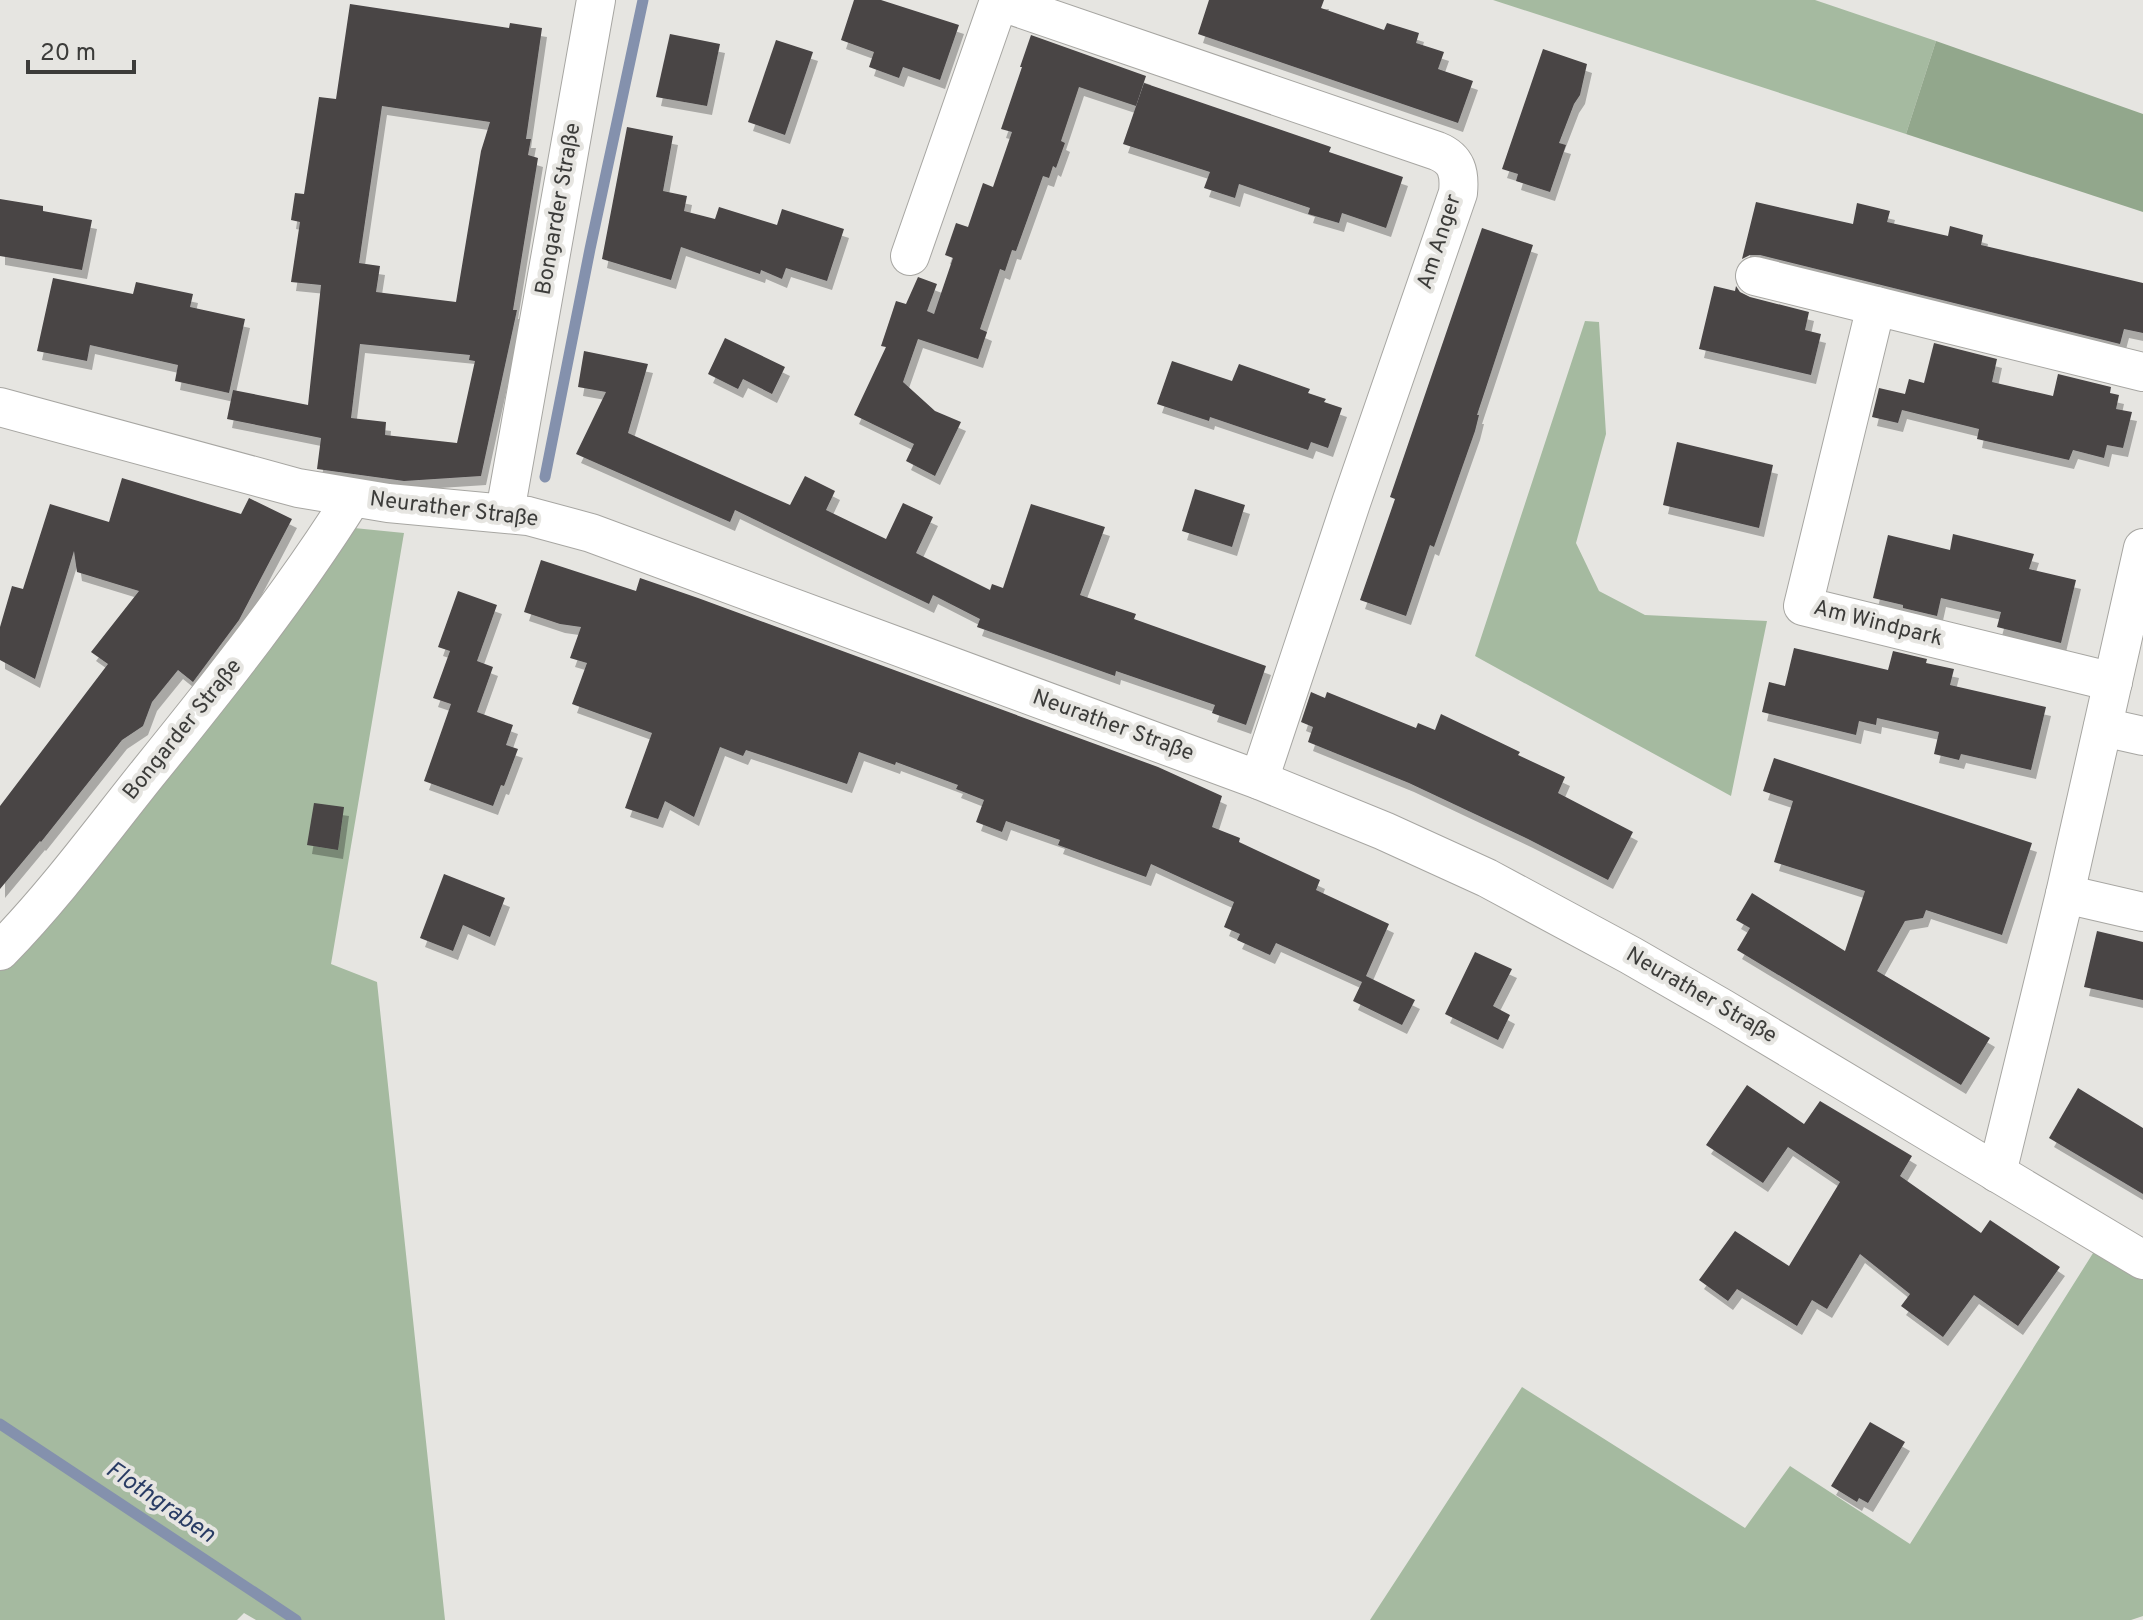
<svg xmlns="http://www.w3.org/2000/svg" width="2143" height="1620" font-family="Overpass,sans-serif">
<defs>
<filter id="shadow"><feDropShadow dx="5" dy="9" stdDeviation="0" flood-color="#0004"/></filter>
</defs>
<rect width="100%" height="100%" fill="#e6e5e1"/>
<!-- green -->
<g fill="#a5baa0">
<polygon points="1493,0 1815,0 1936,41 1906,134"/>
<polygon points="1585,321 1599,322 1606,434 1576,543 1599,591 1645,615 1767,621 1731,796 1475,656"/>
<polygon points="354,528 404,533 331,964 377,982 445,1620 256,1620 244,1613 237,1620 0,1620 0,969"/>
<polygon points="2095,1250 2143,1276 2143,1616 2131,1620 1370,1620 1522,1387 1745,1528 1790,1466 1910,1544"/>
</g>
<!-- forest -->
<polygon fill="#92a78c" points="1936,41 2143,114 2143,212 1906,134"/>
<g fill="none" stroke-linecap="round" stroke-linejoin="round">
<!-- stream -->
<g stroke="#8491ad" stroke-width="11">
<polyline points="545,477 590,249 643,0"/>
<polyline points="0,1424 296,1620"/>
</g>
</g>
<!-- building -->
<g fill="#484445" fill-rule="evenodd" filter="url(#shadow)">
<polygon points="854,0 881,0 959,25 940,80 903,67 899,78 869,67 874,52 841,40"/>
<polygon points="1209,0 1324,0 1321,8 1384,30 1387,23 1419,33 1416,43 1444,52 1438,69 1473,81 1458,123 1198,34"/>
<path d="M350 4 509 28 510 23 542 28 526 139H531L528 155 538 158 513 310H517L481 476 404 481 317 469 321 438 227 419 233 390 308 405 321 285 291 282 300 222 291 220 295 193 304 194 319 97 336 99ZM382 106 490 122 481 151 456 302 376 292 380 266 359 263ZM360 344 470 355 469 360 475 361 457 443 385 435 386 422 351 418Z"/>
<polygon points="670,34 720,44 707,106 656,97"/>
<polygon points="1031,35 1146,76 1136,106 1079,87 1061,141 1065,143 1056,168 1053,166 1049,178 1043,176 1016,251 1012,250 1005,271 1000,269 980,329 987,332 978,359 918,339 903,382 935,411 961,422 935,476 906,461 914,444 854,415 886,347 881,346 896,301 906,304 918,277 937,284 927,311 934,314 953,258 945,255 956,223 968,227 983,183 993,187 1012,132 1001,129 1022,67 1020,67"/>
<polygon points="776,40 813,52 785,135 748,122"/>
<polygon points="1543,49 1587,64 1580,95 1574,104 1559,143 1566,145 1550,192 1516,181 1518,174 1502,169"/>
<polygon points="1144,83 1331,147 1329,152 1403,177 1386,228 1342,213 1339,223 1308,214 1310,208 1239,184 1235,198 1204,188 1210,172 1123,144"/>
<polygon points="627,127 673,136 663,191 687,196 684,211 715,219 719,207 777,225 782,209 844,229 827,281 786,268 782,279 761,270 760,274 681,247 671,280 602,259"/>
<polygon points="0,199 43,206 43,211 92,220 82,270 0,256"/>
<polygon points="1756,202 1853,224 1857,203 1890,211 1887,222 1948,236 1950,226 1983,235 1981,245 2143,283 2143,333 2124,329 2120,344 1760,255 1750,255 1742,259"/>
<polygon points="1482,228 1533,245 1477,415 1479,415 1475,431 1445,516 1434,547 1430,545 1406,616 1360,600 1395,499 1390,497"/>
<polygon points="53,278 133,294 136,282 193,294 190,307 245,319 229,393 175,381 178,365 90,345 87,361 37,351"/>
<polygon points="1714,286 1735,291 1736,286 1740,292 1750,297 1809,312 1805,330 1821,334 1811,375 1699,349"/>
<polygon points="725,338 785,367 772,394 743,379 738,389 708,374"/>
<polygon points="1934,343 1997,359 1992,382 2053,396 2058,374 2111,387 2110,393 2119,395 2116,409 2132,412 2123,448 2107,445 2104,458 2073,450 2069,460 1977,439 1979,429 1902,410 1898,423 1872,417 1879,388 1905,394 1909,379 1924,383"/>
<polygon points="584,351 648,364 628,433 790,505 805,476 835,491 826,510 886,539 903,503 933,517 916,553 990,590 992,584 1003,588 1031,504 1105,527 1080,595 1136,614 1134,619 1266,666 1246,725 1212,713 1215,705 1116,671 1115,676 977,627 980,619 933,595 929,604 735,510 730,522 576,454 606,392 578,387"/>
<polygon points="1172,361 1232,381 1239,364 1310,389 1308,393 1326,399 1324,402 1342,408 1328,448 1311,442 1308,450 1210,417 1209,421 1157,404"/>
<polygon points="1677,442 1773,465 1759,528 1663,505"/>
<polygon points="122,478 241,514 249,498 292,519 239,620 193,682 178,670 152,702 143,726 122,740 41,842 40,841 0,889 0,806 108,664 91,652 139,591 77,572 74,551 35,679 0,660 0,627 12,586 23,589 50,504 109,522"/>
<polygon points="1195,489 1245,505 1232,547 1182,531"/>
<polygon points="1953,534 2034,554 2029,569 2076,580 2061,643 1997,627 2001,612 1941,598 1937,616 1903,608 1903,605 1873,598 1888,535 1950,550"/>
<polygon points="541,560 636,591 640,578 698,598 1158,767 1222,796 1212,827 1240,838 1239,842 1320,880 1316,890 1389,924 1366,976 1415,1000 1402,1025 1353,1001 1362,982 1276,943 1270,955 1237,940 1240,934 1224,927 1234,902 1151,864 1146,877 1058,845 1060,840 1006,821 1002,832 976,822 984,800 956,789 958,785 896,762 895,765 859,752 847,784 746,750 743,756 720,747 694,817 665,801 658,819 625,808 652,733 572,704 587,663 570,658 581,627 560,624 524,612"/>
<polygon points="458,591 497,605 477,661 493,667 477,712 513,725 506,745 518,749 504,786 501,785 493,806 424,781 451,704 433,698 450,651 438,647"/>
<polygon points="1794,648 1888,670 1893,651 1927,659 1926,663 1954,669 1950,685 2046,707 2031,770 1961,754 1959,760 1934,754 1939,732 1877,718 1876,725 1859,721 1856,735 1762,712 1769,682 1785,686"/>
<polygon points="1311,692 1325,698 1327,692 1416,728 1418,723 1435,730 1441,714 1520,752 1518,755 1565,777 1558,793 1633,832 1608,880 1528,839 1409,783 1308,742 1313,727 1301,722"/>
<polygon points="1774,758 2032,843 2002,935 1926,910 1923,918 1905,921 1877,971 1990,1038 1961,1085 1737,950 1750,928 1736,920 1752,893 1845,951 1865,891 1774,862 1793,801 1763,791"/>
<polygon points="314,803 344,807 338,850 307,845"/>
<polygon points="444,874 505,898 490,937 463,925 453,951 420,938"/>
<polygon points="2097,931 2143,942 2143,1000 2084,987"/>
<polygon points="1475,952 1512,969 1493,1006 1510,1015 1498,1040 1445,1014"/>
<polygon points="1747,1085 1804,1124 1820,1101 1912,1156 1900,1176 1981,1233 1990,1220 2060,1267 2018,1326 1974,1295 1943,1337 1901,1306 1910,1294 1860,1254 1827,1309 1812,1300 1797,1326 1737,1289 1728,1301 1699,1280 1735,1231 1789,1266 1840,1182 1788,1147 1763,1183 1706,1145"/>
<polygon points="2078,1088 2143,1128 2143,1194 2049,1138"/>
<polygon points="1870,1422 1905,1442 1868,1503 1859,1498 1857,1502 1831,1486"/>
</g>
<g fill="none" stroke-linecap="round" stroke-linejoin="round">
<!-- minor casing -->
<g stroke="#a7a6a2" stroke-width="40">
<g id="minor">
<path d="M910 256 999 1 1437 151C1457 159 1460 173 1458 193L1351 503 1259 780"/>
<polyline points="1755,276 1876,306"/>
<polyline points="0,407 298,488 388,503 528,516 591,533 1259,780 1384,831 1487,878 1630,955 1722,1008 2143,1260"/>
<polyline points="505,512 596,0"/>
<polyline points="2113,682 1803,606 1876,306 2143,372"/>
<polyline points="2103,727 2143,736"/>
<polyline points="2065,894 2143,912"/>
<path d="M0 951C54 896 100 833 148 773 220 684 291 595 352 498"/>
<polyline points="1997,1173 2065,894 2143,548"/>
</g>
</g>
<!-- minor -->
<use href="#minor" stroke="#fff" stroke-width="38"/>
</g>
<g text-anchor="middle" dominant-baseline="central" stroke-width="8" stroke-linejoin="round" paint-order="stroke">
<!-- street labels -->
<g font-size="22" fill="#3c3c3a" stroke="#e6e5e1">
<text transform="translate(559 209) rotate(-80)">Bongarder Straße</text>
<text transform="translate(1440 242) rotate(-72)">Am Anger</text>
<text transform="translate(454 510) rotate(7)">Neurather Straße</text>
<text transform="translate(1878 624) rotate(14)">Am Windpark</text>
<text transform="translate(1113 726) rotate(20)">Neurather Straße</text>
<text transform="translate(183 730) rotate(-51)">Bongarder Straße</text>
<text transform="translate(1701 996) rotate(30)">Neurather Straße</text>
</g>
<!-- water labels -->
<g font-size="24" font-style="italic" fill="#293c64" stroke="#e6e5e1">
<text transform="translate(160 1503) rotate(34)">Flothgraben</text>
</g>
</g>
<!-- scale -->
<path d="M28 60v12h106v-12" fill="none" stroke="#3c3c3a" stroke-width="4"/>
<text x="40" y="60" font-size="24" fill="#3c3c3a" stroke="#e6e5e1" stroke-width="6" paint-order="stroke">20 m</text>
</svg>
